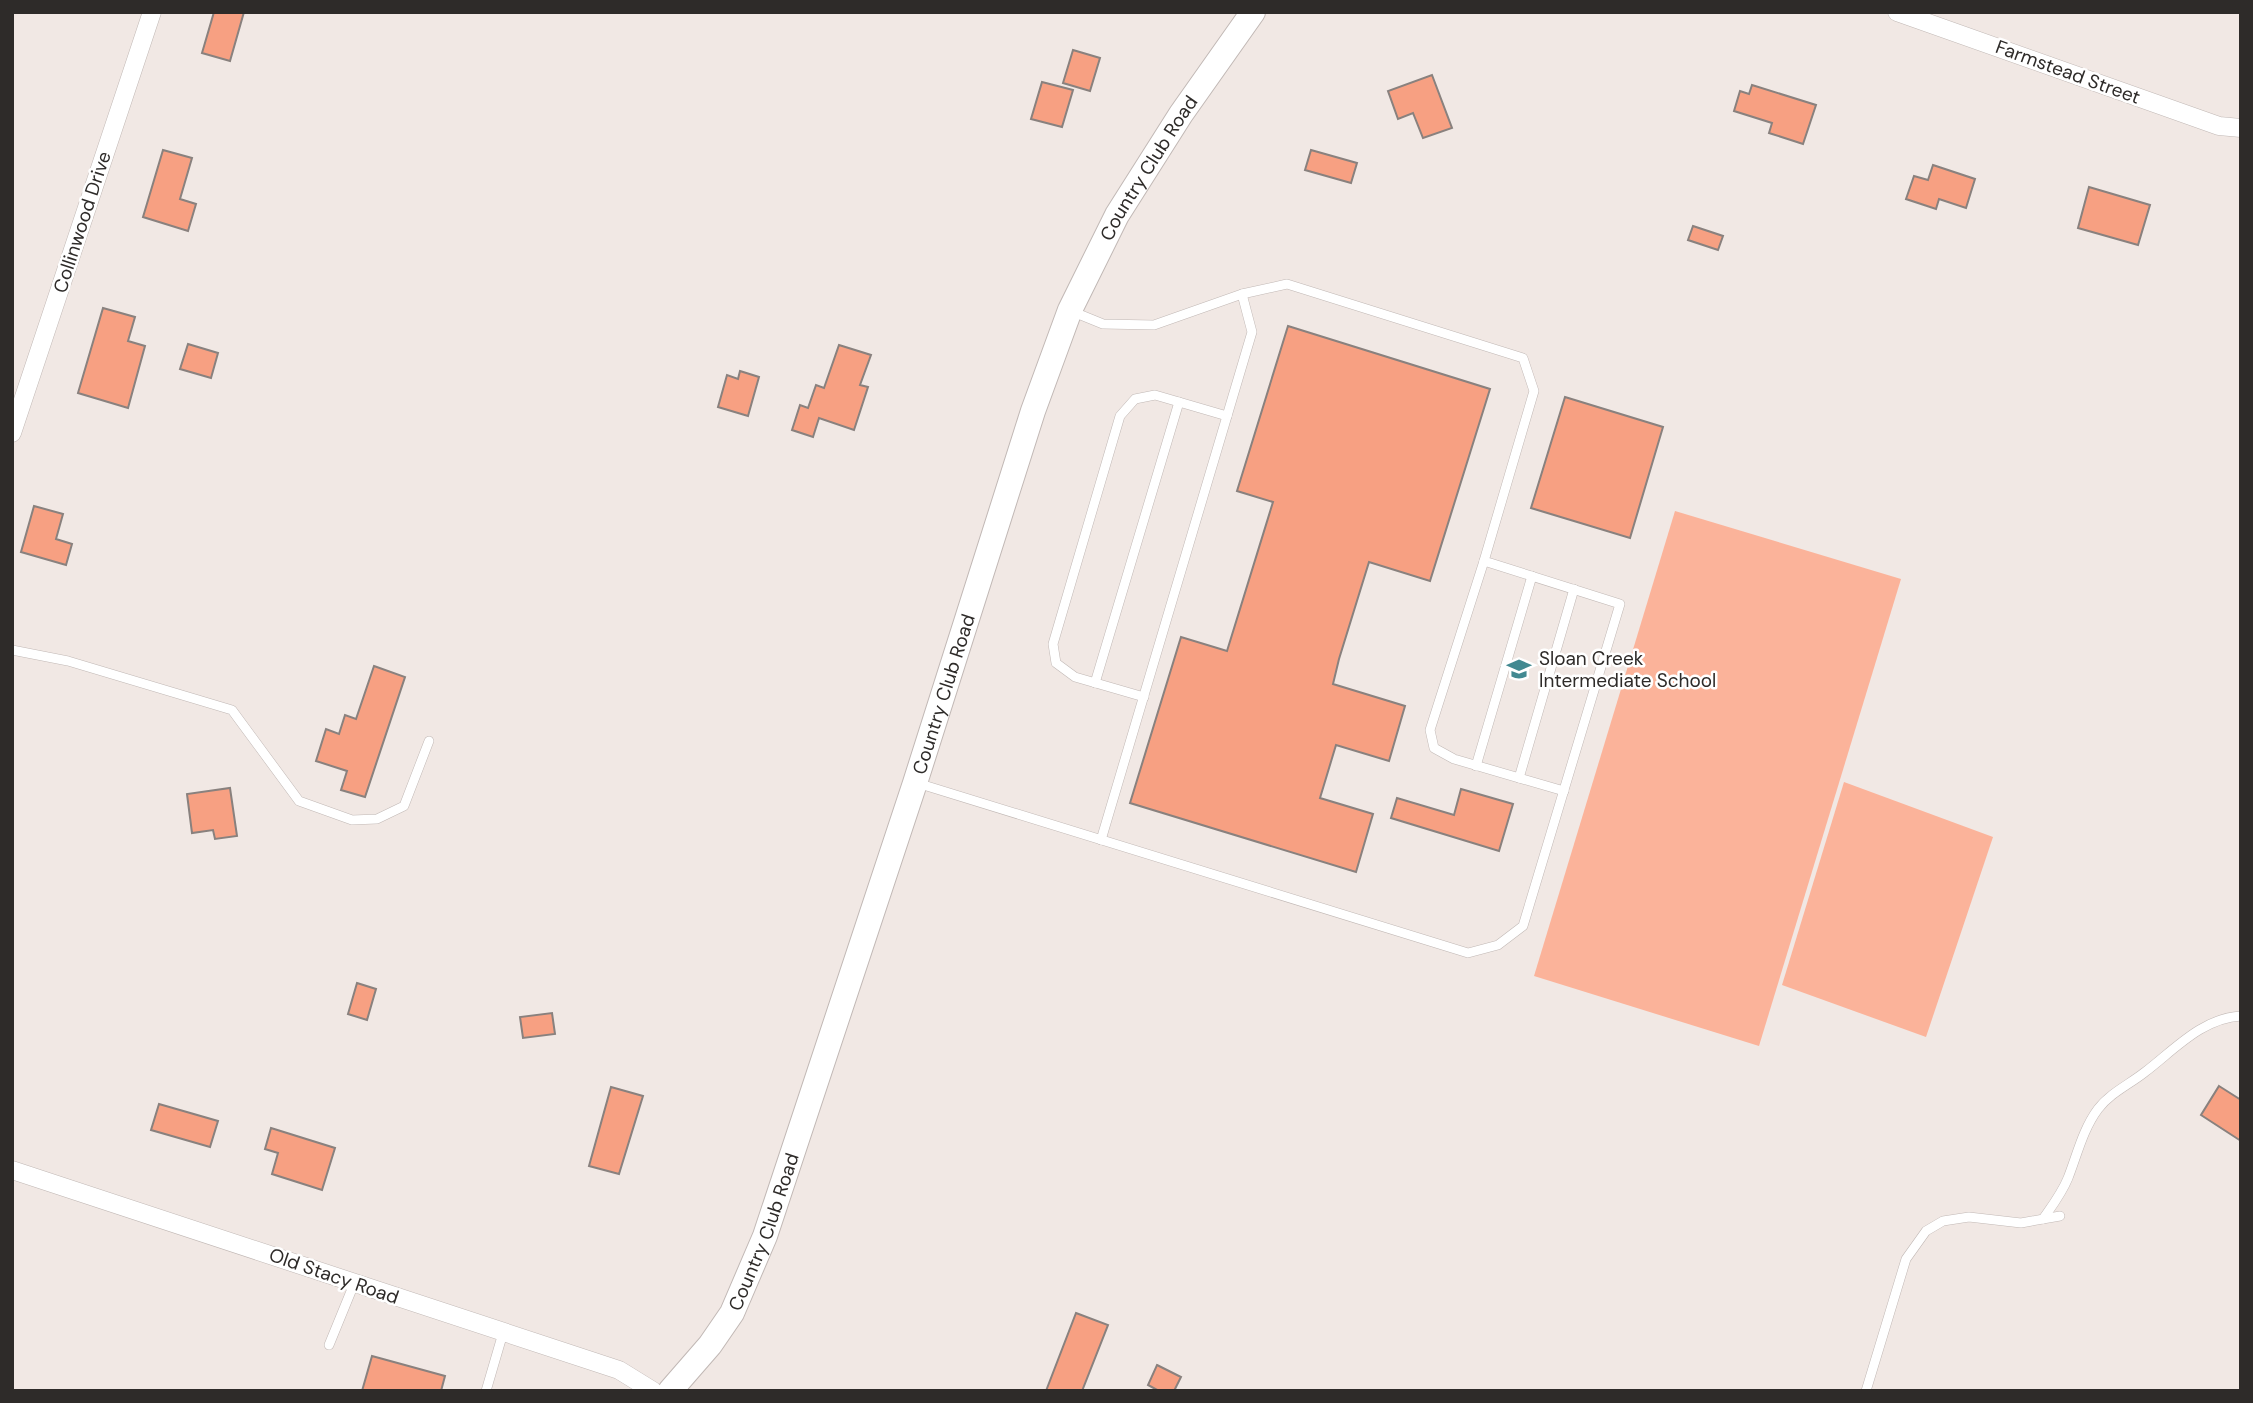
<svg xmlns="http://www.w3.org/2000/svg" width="2253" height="1403" font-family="'DM Sans',sans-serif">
<rect width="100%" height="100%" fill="#f1e8e4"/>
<!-- green -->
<g fill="#fbb39a">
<polygon points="1675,511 1901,579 1759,1046 1534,976"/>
<polygon points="1844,782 1993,837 1926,1037 1782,985"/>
</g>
<!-- building -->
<g fill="#f7a082" stroke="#89817e" stroke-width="2">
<polygon points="214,12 244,12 230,61 202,53"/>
<polygon points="1073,50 1100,58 1090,91 1063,83"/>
<polygon points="1432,75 1452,128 1423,138 1413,113 1398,119 1388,91"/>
<polygon points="1042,82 1073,90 1062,127 1031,119"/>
<polygon points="1752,85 1816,105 1803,144 1769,133 1772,123 1734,111 1740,91 1749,94"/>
<polygon points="163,150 192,158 180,199 196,204 188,231 143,217"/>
<polygon points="1311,150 1357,163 1351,183 1305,170"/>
<polygon points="1933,165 1975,179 1966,208 1939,199 1936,209 1906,199 1914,176 1928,180"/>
<polygon points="2089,187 2150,205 2138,245 2078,228"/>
<polygon points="1693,226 1723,236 1718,250 1688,240"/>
<polygon points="103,308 135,317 128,341 145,346 128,408 78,393"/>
<polygon points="1288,326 1490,389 1430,581 1369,562 1339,659 1333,684 1405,706 1389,761 1336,745 1320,798 1373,814 1356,872 1130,803 1181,637 1227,651 1273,502 1237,491"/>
<polygon points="188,344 218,353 211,378 180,369"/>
<polygon points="839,345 871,355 860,385 868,387 854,430 819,418 813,437 792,430 800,405 808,408 816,385 824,388"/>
<polygon points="740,371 759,377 748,416 718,407 727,375 738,379"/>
<polygon points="1565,397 1663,427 1630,538 1531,508"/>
<polygon points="34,506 63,514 56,539 72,544 66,565 21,552"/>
<polygon points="374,666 405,677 365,797 341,790 347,771 316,761 326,729 339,734 345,715 356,719"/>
<polygon points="230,788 237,836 215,839 213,830 192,833 187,794"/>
<polygon points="1461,789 1513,804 1499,851 1391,818 1397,798 1454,815"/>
<polygon points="357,983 376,989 367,1020 348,1014"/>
<polygon points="552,1013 555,1034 523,1038 520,1017"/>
<polygon points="2219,1086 2241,1100 2241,1141 2201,1115"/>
<polygon points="611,1087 643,1096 619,1174 589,1166"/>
<polygon points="159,1104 218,1121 210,1147 151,1130"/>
<polygon points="271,1128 335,1148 322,1190 272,1174 278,1153 265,1149"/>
<polygon points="1076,1313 1108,1325 1082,1391 1046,1391"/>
<polygon points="372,1356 445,1376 441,1391 362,1391"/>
<polygon points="1157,1365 1181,1377 1174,1391 1159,1391 1148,1385"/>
</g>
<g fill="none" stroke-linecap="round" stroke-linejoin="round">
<!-- lane casing -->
<g stroke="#c1b8b5" stroke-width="10">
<g id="lane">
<polyline points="1484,561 1430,730 1434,748 1454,759 1564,791"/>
<polyline points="12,650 68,661 232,710 299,801 352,820 377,819 404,806 429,741"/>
<polyline points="1095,683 1179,402"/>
<polyline points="1144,697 1075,677 1056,663 1053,644 1120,416 1135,399 1155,395 1227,416"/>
<polyline points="1476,766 1532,576"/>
<polyline points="1519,778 1574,589"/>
<polyline points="917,783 1468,953 1498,945 1523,926 1620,604 1484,561 1534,391 1523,358 1287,284 1242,294 1154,325 1103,324 1071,311"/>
<polyline points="1101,840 1252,332 1242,294"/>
<path d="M2043 1219C2052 1206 2062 1193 2068 1178 2077 1155 2083 1129 2098 1109 2110 1093 2130 1084 2145 1072 2174 1050 2202 1018 2241 1016"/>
<polyline points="329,1345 354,1284"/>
<polyline points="486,1391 503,1333"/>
<polyline points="1866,1391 1906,1259 1926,1231 1943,1221 1969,1217 2021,1223 2060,1216"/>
</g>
</g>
<!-- street casing -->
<g stroke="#c1b8b5" stroke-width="19">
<g id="street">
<polyline points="1897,12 2219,126 2241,128"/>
<polyline points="12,433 152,12"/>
<polyline points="12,1170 619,1370 653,1391"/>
</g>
</g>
<!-- secondary casing -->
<g stroke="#c1b8b5" stroke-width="26">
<g id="secondary">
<path id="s1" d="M670 1391 710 1345 732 1313 765 1236 915 783 1033 411 1070 310 1117 215 1181 114 1253 12"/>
</g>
</g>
<!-- lane -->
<use href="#lane" stroke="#fff" stroke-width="9"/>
<!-- street -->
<use href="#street" stroke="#fff" stroke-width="18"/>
<!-- secondary -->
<use href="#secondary" stroke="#fff" stroke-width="24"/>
</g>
<!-- icons -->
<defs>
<g id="school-bare" transform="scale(1.89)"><path d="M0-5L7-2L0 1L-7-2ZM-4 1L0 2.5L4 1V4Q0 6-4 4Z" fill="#428991" stroke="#fff" stroke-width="2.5" paint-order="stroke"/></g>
</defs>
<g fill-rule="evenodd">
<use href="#school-bare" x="1519" y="669"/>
</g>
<g text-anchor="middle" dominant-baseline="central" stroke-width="5" stroke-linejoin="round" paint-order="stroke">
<!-- street labels -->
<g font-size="19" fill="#2e2b29" stroke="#fff">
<text transform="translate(2068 72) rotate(20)">Farmstead Street</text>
<text stroke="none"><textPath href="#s1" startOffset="1321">Country Club Road</textPath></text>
<text transform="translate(82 222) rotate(-72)">Collinwood Drive</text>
<text stroke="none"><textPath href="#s1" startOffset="754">Country Club Road</textPath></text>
<text stroke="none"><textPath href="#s1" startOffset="187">Country Club Road</textPath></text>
<text transform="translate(334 1276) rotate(19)">Old Stacy Road</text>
</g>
<!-- poi labels -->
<g font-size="19" fill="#2e2b29" stroke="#fff" text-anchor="start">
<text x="1539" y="658">Sloan Creek<tspan x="1539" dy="22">Intermediate School</tspan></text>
</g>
</g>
<!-- border -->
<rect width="2253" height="1403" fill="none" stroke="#2e2b29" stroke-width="28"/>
</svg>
